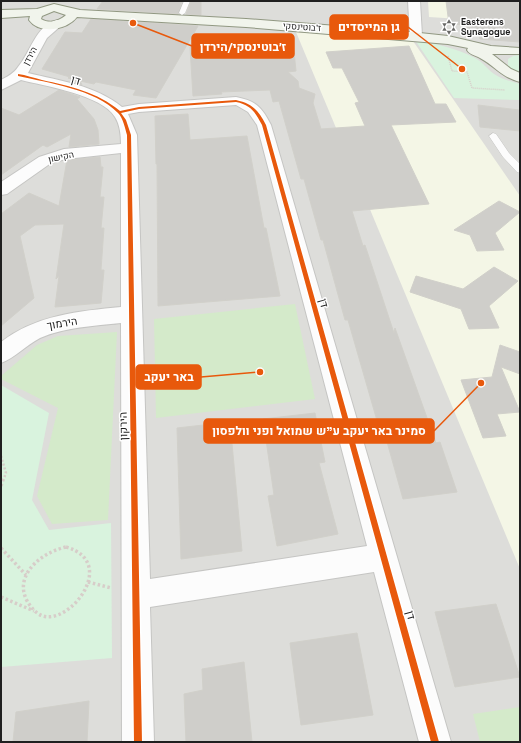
<svg xmlns="http://www.w3.org/2000/svg" width="521" height="743" font-family="'Space Grotesk',Heebo,sans-serif">
<rect width="100%" height="100%" fill="#eeeee9"/>
<!-- residential -->
<rect fill="#ddddda" x="1" y="1" width="519" height="741"/>
<!-- education -->
<g fill="#f4f6e6">
<polygon points="428,1 520,1 520,23 429,17"/>
<polygon points="296,32 413,41 520,196 520,569"/>
</g>
<!-- grass -->
<g fill="#d4eaca">
<polygon points="295,304 315,399 156,418 154,319"/>
<polygon points="117,332 108,520 52,524 37,496 58,408 1,379 1,376 37,345 58,336"/>
<polygon points="520,707 520,742 480,742 473,714"/>
</g>
<!-- park -->
<g fill="#d9f3de">
<path d="M415 40C436 44 456 48 475 58 483 62 487 69 494 74 502 79 511 82 520 84V100L454 98Z"/>
<polygon points="520,55 520,75 508,67 508,59 513,56"/>
<polygon points="1,385 49,413 32,500 49,530 111,523 112,658 1,667"/>
</g>
<!-- building -->
<g fill="#cfceca" stroke="#d1d0ca">
<polygon points="103,1 182,1 178,14 97,9"/>
<polygon points="191,1 201,1 201,15 186,14"/>
<polygon points="446,1 498,2 498,1 518,1 520,17 520,42 480,39 479,34 467,33 467,25 449,24"/>
<polygon points="91,19 198,26 156,98 133,95 136,90 96,82 94,84 80,81 82,85 72,82 75,80 68,78 70,77 42,69 65,32 82,33"/>
<polygon points="293,42 296,71 288,72 298,81 299,88 315,94 313,103 321,129 365,126 355,103 359,102 342,68 333,68 326,52 409,46 435,104 446,104 456,122 391,125 429,204 352,211 363,246 365,245 394,333 395,328 436,443 440,442 457,492 403,499 384,431 380,431 348,320 345,320 323,240 321,240 304,179 301,179 279,101 273,102 270,90 221,92 222,94 193,96 190,47 229,45 229,49 268,48 268,44"/>
<polygon points="59,90 80,97 77,99 94,119 98,130 99,144 69,147 71,134 47,147 43,145 1,175 1,108 19,115"/>
<polygon points="478,105 519,110 520,131 480,127"/>
<polygon points="188,114 190,140 247,136 264,228 266,228 280,296 158,306 157,164 156,164 155,116"/>
<polygon points="100,157 101,167 103,167 100,197 104,197 101,228 104,228 101,270 104,270 101,303 55,307 59,276 56,279 64,224 35,225 20,236 34,298 1,326 1,214 29,193 59,206 67,160"/>
<polygon points="499,201 520,212 495,233 504,250 477,251 470,235 454,230"/>
<polygon points="494,267 518,281 489,306 499,328 469,329 461,309 410,292 416,276 463,289"/>
<polygon points="500,345 520,352 520,374 501,367 520,412 497,414 506,436 483,438 461,380 492,377"/>
<polygon points="315,413 325,462 319,463 338,534 277,546 268,496 274,495 263,419"/>
<polygon points="230,422 242,551 181,559 177,428"/>
<polygon points="496,604 520,677 455,687 435,612"/>
<polygon points="357,633 373,715 301,725 290,643"/>
<polygon points="244,662 252,742 186,742 184,694 203,690 202,669"/>
<polygon points="89,701 87,742 13,742 16,712"/>
</g>
<g fill="none" stroke-linecap="round" stroke-linejoin="round">
<!-- lane casing -->
<g stroke="#c5c5c3" stroke-width="1">
<g id="lane">
<polygon points="184,1 190,1 185,13 182,15 179,13"/>
<polygon points="493,133 496,134 509,153 520,164 520,173 517,172 503,157 489,136"/>
</g>
</g>
<!-- street casing -->
<g stroke="#c5c5c3" stroke-width="2">
<g id="street">
<polygon points="408,1 420,1 422,36 420,39 412,39 410,36"/>
<path d="M57 20 61 21 63 24 47 38 28 73C60 81 95 85 122 107L139 104 236 97C256 101 262 107 271 125L451 742H419L374 572 150 607 154 742H122L121 323C94 326 65 327 40 338 26 345 15 358 1 363V342C36 315 79 311 121 307V153L66 159 51 163 7 194 1 195V182L39 157 64 149 121 144C121 135 120 125 115 117 102 95 45 86 21 80L1 90V80C7 77 14 73 18 67 31 52 35 26 57 20ZM236 105 248 112 257 125 367 546 150 579 137 135 128 114 139 112Z"/>
</g>
</g>
<!-- secondary casing -->
<g stroke="#919882" stroke-width="2">
<path id="secondary" d="M54 4 80 10 246 19 401 31 448 36 491 46 520 48V54H492L511 69 520 73V82C501 77 495 66 480 58 475 55 470 55 467 50L468 48 448 44 246 27 77 17C67 30 40 35 29 20L30 16 1 18V10L37 9ZM54 11 66 15C59 21 50 24 41 19L42 16Z"/>
</g>
<!-- path-far2 -->
<polyline stroke="#d7cdc9" stroke-width="1.5" stroke-dasharray="1 1" stroke-linecap="butt" points="448,56 452,71 467,72 472,88 505,90"/>
<!-- path-far1 -->
<polyline stroke="#d7cdc9" stroke-width="2.5" stroke-dasharray="2 2" stroke-linecap="butt" points="1,456 6,473 4,478"/>
<!-- path -->
<g stroke="#d7cdc9" stroke-width="3.5" stroke-dasharray="2.5 2.5" stroke-linecap="butt">
<polyline points="1,486 4,477"/>
<path d="M66 547C123 563 62 636 36 612 6 584 35 554 66 547Z"/>
<polyline points="1,548 26,575"/>
<polyline points="88,582 111,588"/>
<polyline points="1,597 34,611"/>
</g>
<!-- lane -->
<use href="#lane" fill="#fcfcfc" fill-rule="evenodd"/>
<!-- street -->
<use href="#street" fill="#fcfcfc" fill-rule="evenodd"/>
<!-- secondary -->
<use href="#secondary" fill="#f1f4ec" fill-rule="evenodd"/>
<!-- cycleway casing -->
<g stroke="#fff" stroke-width="3">
<path id="cycleway" d="M18 74C26 75 34 78 42 80 70 86 97 92 120 111L139 107 236 100C253 104 258 110 266 125L439 742H431L262 125C255 112 251 105 236 102L139 109 121 113 126 120 131 135 142 742H134L127 135C125 128 123 118 118 113 95 89 48 83 18 76Z"/>
</g>
<!-- cycleway -->
<use href="#cycleway" fill="#e8590c" fill-rule="evenodd"/>
</g>
<!-- icons -->
<defs>
<g id="synagogue-bare" transform="scale(1.2)"><path d="M0-6.5L5.6 3.2H-5.6ZM0 6.5L5.6-3.2H-5.6Z" fill="#686866" stroke="#fff" stroke-width="2.5" paint-order="stroke"/></g>
</defs>
<g fill-rule="evenodd">
<use href="#synagogue-bare" x="449" y="27"/>
</g>
<g text-anchor="middle" dominant-baseline="central" stroke-width="3" stroke-linejoin="round" paint-order="stroke">
<!-- far-poi labels -->
<g font-size="9" font-weight="bold" fill="#202020" stroke="#fff" text-anchor="start">
<text x="461" y="22">Easterens<tspan x="461" dy="10">Synagogue</tspan></text>
</g>
<!-- far-street labels -->
<g font-size="9" fill="#202020" stroke="#fff">
<text transform="translate(302 27) rotate(4)">ז'בוטינסקי</text>
<text transform="translate(30 56) rotate(-62)">הירדן</text>
<text transform="translate(61 157) rotate(-12)">הקישון</text>
</g>
<!-- street labels -->
<g font-size="11" fill="#202020" stroke="#fff">
<text transform="translate(76 80) rotate(16)">דן</text>
<text transform="translate(324 303) rotate(74)">דן</text>
<text transform="translate(62 323) rotate(-10)">הירמוך</text>
<text transform="translate(123 426) rotate(-91)">הירקון</text>
<text transform="translate(411 615) rotate(75)">דן</text>
</g>
</g>
<!-- callouts -->
<path fill="none" stroke="#e8590c" stroke-width="1.5" d="M462 69L408 27M133 23L192 46M260 372L201 377M481 383L434 431"/>
<g fill="#e8590c" stroke="#fff" stroke-width="1.5">
<circle cx="462" cy="69" r="4"/>
<circle cx="133" cy="23" r="4"/>
<circle cx="260" cy="372" r="4"/>
<circle cx="481" cy="383" r="4"/>
</g>
<g fill="#e8590c" stroke="#e8590c" stroke-width="1.5">
<rect x="330" y="15" width="78" height="24" rx="4"/>
<rect x="192" y="34" width="102" height="24" rx="4"/>
<rect x="136" y="365" width="65" height="24" rx="4"/>
<rect x="204" y="419" width="230" height="24" rx="4"/>
</g>
<g font-size="12" text-anchor="middle" font-weight="bold" fill="#fff">
<text x="369" y="31">גן המייסדים</text>
<text x="243" y="51">ז׳בוטינסקי/הירדן</text>
<text x="169" y="381">באר יעקב</text>
<text x="319" y="435">סמינר באר יעקב ע"ש שמואל ופני וולפסון</text>
</g>
<!-- border -->
<rect width="521" height="743" fill="none" stroke="#202020" stroke-width="4"/>
</svg>
